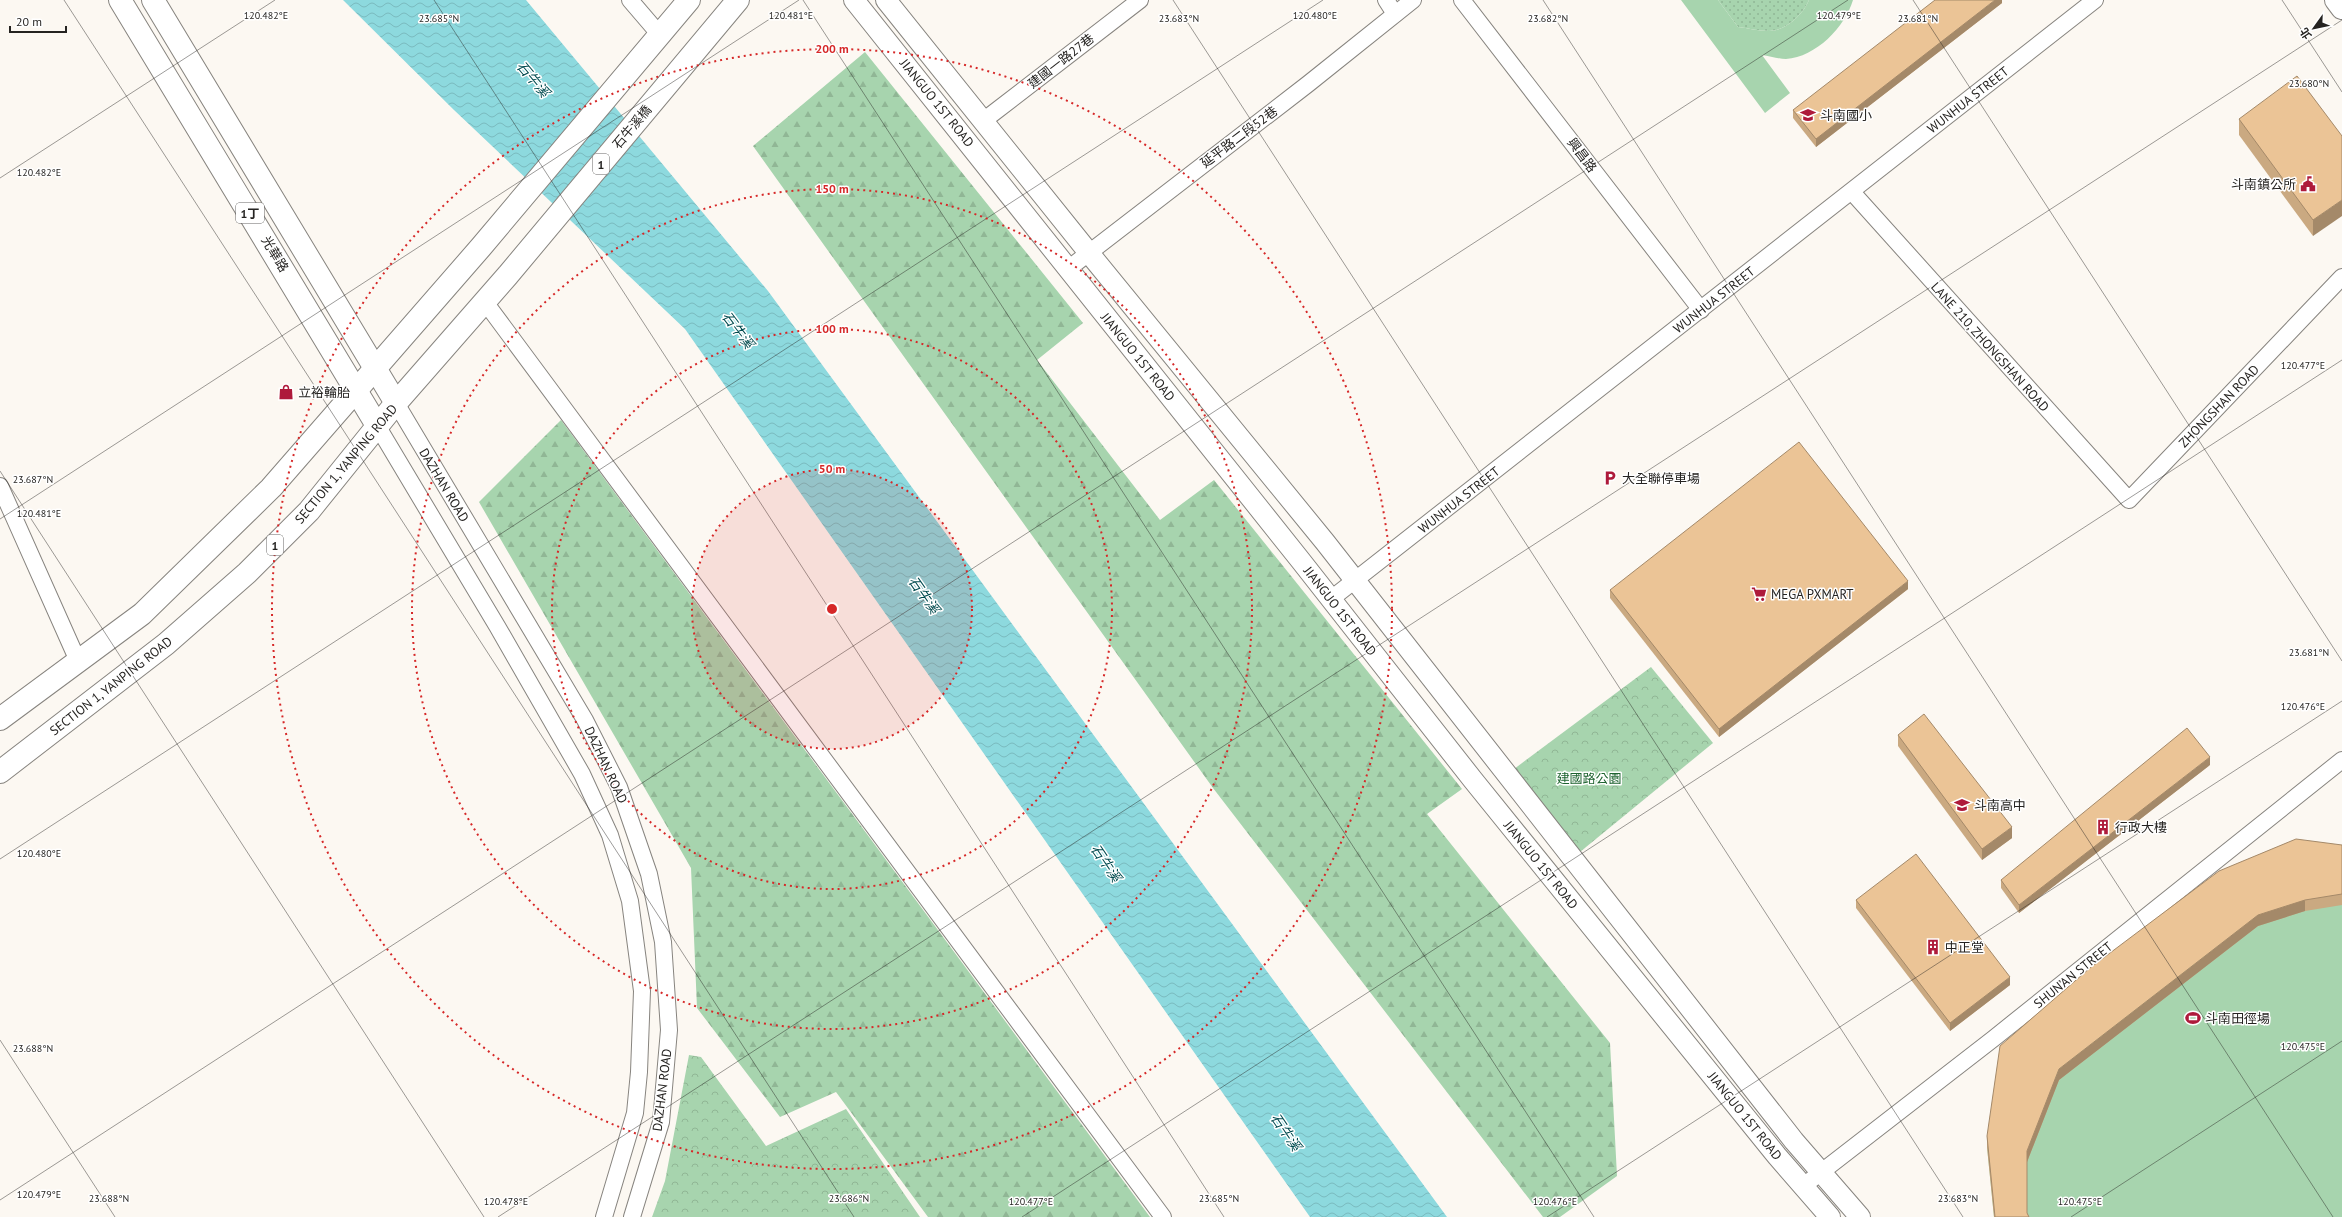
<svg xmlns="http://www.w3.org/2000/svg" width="2342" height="1217" font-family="'PT Sans','Noto Sans TC',sans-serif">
<defs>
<pattern id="grass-dots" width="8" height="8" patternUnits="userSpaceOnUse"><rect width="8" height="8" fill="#a7d4ae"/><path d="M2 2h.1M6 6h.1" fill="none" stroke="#90b695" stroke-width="1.8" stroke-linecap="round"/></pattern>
<pattern id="forest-firs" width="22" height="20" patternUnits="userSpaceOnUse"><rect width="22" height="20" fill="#a7d4ae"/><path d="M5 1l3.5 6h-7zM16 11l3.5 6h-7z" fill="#90b695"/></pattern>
<pattern id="park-crowns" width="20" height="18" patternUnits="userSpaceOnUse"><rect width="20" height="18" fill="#a7d4ae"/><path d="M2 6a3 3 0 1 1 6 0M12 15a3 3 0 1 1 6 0" fill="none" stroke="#90b695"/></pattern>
<pattern id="water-waves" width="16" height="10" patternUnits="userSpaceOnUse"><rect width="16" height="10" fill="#8dd9de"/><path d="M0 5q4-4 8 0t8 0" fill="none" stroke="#7ababe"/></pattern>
</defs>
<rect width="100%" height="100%" fill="#fcf8f2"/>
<!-- grass -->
<path fill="url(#grass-dots)" d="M1718 0H1809C1803 15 1785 31 1769 31 1758 31 1748 28 1738 27Z"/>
<!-- forest -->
<g fill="url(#forest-firs)">
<polygon points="865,52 1083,323 1037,360 1160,520 1214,480 1462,789 1427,814 1610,1043 1617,1176 1560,1217 1543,1217 1213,788 753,146"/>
<polygon points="561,420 1150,1217 928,1217 836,1092 780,1117 697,1008 691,868 479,502"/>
</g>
<!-- park -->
<g fill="url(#park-crowns)">
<polygon points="1651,667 1713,743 1580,852 1510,772"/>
<polygon points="689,1055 701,1057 766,1146 846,1109 920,1217 652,1217 665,1181"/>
</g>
<!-- pitch -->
<g fill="#a7d4ae">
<path d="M1681 0H1718L1738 27C1748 28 1758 31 1769 31 1785 31 1803 15 1809 0H1853C1845 27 1816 57 1786 59 1779 59 1770 56 1762 55L1790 93 1765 113Z"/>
<polygon points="2342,856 2342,1217 1994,1217 1987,1147 2000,1057"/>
</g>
<!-- water -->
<polygon fill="url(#water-waves)" points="343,0 526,0 768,291 1447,1217 1310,1217 685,329 454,110"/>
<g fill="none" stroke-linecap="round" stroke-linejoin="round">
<!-- minor casing -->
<g stroke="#87847f" stroke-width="18">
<g id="minor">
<polyline points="630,0 660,35"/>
<polyline points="1386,0 1395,14"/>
<polyline points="1462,0 1701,310"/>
<polyline points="983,121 1140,0"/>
<polyline points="1852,192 2129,500 2342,277"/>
<polyline points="1068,269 1308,84 1413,0"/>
<polyline points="485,302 1163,1217"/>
<polyline points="396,403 585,720 619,787 649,874 663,942 669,1030 661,1122 632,1217"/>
<polyline points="378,427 497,626 582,774 610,835 630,901 642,991 639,1072 635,1113 604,1217"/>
<polyline points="0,486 78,661"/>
<polyline points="1331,599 2095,0"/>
<polyline points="1802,1187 1993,1039 2342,760"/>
</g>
</g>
<!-- tertiary casing -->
<g stroke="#87847f" stroke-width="22">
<g id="tertiary">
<polyline points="854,0 1301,561 1473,780 1777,1156 1830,1217"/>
<polyline points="886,0 1089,253 1325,542 1794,1141 1860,1217"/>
</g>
</g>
<!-- secondary casing -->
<g stroke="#87847f" stroke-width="24">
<polyline id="secondary" points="2336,0 2342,8"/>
</g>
<!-- primary casing -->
<g stroke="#87847f" stroke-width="24">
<g id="primary">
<polyline points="120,0 378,427"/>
<polyline points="153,0 396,403"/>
<polyline points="0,719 142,614 271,488 481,247 689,0"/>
<polyline points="0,772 166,644 247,573 309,511 396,403 508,275 738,0"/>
</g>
</g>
<!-- minor -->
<use href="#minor" stroke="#fff" stroke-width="16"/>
<!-- tertiary -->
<use href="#tertiary" stroke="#fff" stroke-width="20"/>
<!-- secondary -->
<use href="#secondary" stroke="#fff" stroke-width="22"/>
<!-- primary -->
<use href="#primary" stroke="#fff" stroke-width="22"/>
</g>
<!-- wall -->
<g fill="#caa981">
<polygon points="2002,0 2002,3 1816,147 1793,118 1793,110"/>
<polygon points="2239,119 2342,136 2313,236 2239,135"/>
<polygon points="1908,589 1719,737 1610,598 1610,590"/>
<polygon points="1898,735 2012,838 1982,860 1898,746"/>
<polygon points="2210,765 2019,913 2001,888 2001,880"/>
<polygon points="2342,845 2342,905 2305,911 2258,926 2059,1080 2027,1162 2027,1213 2029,1217 1994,1217 1987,1147 1987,1136"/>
<polygon points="1856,900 2010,985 1950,1031 1856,908"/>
</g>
<!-- shaded-wall -->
<g fill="#a48969">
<polygon points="1995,0 2002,0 2002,3 1816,147 1816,139"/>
<polygon points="2342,200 2342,216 2313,236 2313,220"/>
<polygon points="1908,581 1908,589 1719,737 1719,729"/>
<polygon points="2210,757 2210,765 2019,913 2019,905"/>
<polygon points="2012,827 2012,838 1982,860 1982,849"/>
<polygon points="2305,900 2305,911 2258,926 2059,1080 2027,1162 2027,1151 2059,1069 2258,915"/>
<polygon points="2010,977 2010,985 1950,1031 1950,1023"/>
</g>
<!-- building -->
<g fill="#ebc496" stroke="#a48969">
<polygon points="1935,0 1995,0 1816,139 1793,110"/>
<polygon points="2297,76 2342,136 2342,200 2313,220 2239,119"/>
<polygon points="1799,442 1908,581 1719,729 1610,590"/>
<polygon points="1924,714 2012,827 1982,849 1898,735"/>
<polygon points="2187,728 2210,757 2019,905 2001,880"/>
<polygon points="2296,839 2342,845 2342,894 2305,900 2258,915 2059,1069 2027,1151 2027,1213 2029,1217 1995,1217 1987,1136 2000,1046 2090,968 2219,871"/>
<polygon points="1916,854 2010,977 1950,1023 1856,900"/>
</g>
<!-- ticks -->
<path fill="none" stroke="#252321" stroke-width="1" stroke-opacity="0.45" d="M64 0 854 1217M434 0 1224 1217M803 0 1594 1217M1173 0 1963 1217M1543 0 2333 1217M1913 0 2342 661M2282 0 2342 92M0 178 275 0M0 471 484 1217M0 519 799 0M0 859 1323 0M0 1040 115 1217M0 1200 1848 0M498 1217 2342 20M1022 1217 2342 360M1547 1217 2342 701M2071 1217 2342 1041"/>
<!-- distance rings -->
<circle cx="832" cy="609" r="140" fill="#d62828" fill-opacity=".12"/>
<g fill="none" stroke="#d62828" stroke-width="2" stroke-dasharray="2 4">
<circle cx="832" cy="609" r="140"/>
<circle cx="832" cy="609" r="280"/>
<circle cx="832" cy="609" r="420"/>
<circle cx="832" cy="609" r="560"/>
</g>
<!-- icons -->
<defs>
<g id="school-bare" transform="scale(1.2)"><path d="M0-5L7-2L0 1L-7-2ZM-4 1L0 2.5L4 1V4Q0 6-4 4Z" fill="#ae1a3b" stroke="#fff" stroke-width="2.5" paint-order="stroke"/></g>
<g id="civic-bare" transform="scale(1.2)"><path d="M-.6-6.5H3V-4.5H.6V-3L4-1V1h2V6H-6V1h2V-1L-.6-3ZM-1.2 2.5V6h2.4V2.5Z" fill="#ae1a3b" stroke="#fff" stroke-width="2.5" paint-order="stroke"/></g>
<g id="shop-bare" transform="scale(1.2)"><path d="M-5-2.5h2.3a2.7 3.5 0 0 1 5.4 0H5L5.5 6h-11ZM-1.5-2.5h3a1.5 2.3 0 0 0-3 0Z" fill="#ae1a3b" stroke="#fff" stroke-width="2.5" paint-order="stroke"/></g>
<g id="parking-bare" transform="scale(1.2)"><path d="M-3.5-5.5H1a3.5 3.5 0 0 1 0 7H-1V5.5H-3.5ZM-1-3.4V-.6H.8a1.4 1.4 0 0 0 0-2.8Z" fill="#ae1a3b" stroke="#fff" stroke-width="2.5" paint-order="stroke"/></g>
<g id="supermarket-bare" transform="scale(1.2)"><path d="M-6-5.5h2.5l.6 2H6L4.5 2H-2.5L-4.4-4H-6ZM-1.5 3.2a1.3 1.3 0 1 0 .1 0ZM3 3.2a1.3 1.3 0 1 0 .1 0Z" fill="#ae1a3b" stroke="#fff" stroke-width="2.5" paint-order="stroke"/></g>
<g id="building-bare" transform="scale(1.2)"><path d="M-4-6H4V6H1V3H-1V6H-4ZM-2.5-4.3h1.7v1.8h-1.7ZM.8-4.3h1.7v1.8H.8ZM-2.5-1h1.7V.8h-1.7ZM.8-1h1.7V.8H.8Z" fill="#ae1a3b" stroke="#fff" stroke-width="2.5" paint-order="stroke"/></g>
<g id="stadium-bare" transform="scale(1.2)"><path d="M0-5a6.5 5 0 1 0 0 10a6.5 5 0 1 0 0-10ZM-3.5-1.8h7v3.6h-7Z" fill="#ae1a3b" stroke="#fff" stroke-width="2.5" paint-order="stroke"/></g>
</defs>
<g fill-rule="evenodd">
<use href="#school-bare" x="1808" y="115"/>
<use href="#civic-bare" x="2308" y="184"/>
<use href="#shop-bare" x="286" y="392"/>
<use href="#parking-bare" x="1610" y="478"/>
<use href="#supermarket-bare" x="1759" y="594"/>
<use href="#school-bare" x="1962" y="805"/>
<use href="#building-bare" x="2103" y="827"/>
<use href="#building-bare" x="1933" y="947"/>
<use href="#stadium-bare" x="2193" y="1018"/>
</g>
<g text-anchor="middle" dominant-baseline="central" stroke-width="3" stroke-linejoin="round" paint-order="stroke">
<!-- shield labels -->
<g fill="#fff" stroke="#666564" stroke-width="1">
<rect x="593" y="154" width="16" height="20" rx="3"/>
<rect x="236" y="203" width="28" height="20" rx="3"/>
<rect x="267" y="535" width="16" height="20" rx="3"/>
</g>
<g font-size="12" font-weight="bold" fill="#252321">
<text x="601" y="164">1</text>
<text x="250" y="213">1丁</text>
<text x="275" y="545">1</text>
</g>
<!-- street labels -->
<g font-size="13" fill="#252321" stroke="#fff">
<text transform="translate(1061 61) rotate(-38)">建國一路27巷</text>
<text transform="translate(1968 100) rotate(-38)">WUNHUA STREET</text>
<text transform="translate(937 103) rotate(51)">JIANGUO 1ST ROAD</text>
<text transform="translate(632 127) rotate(-50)">石牛溪橋</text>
<text transform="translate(1239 137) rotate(-37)">延平路二段52巷</text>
<text transform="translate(1582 155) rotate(53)">興昌路</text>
<text transform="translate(275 254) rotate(59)">光華路</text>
<text transform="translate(1714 300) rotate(-38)">WUNHUA STREET</text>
<text transform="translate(1990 347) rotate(48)">LANE 210, ZHONGSHAN ROAD</text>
<text transform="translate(1138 357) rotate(51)">JIANGUO 1ST ROAD</text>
<text transform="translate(2219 406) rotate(-46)">ZHONGSHAN ROAD</text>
<text transform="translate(346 464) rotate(-50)">SECTION 1, YANPING ROAD</text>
<text transform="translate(444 485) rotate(59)">DAZHAN ROAD</text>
<text transform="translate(1459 500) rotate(-38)">WUNHUA STREET</text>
<text transform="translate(1340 611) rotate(52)">JIANGUO 1ST ROAD</text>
<text transform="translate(111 686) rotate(-38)">SECTION 1, YANPING ROAD</text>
<text transform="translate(606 765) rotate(65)">DAZHAN ROAD</text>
<text transform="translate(1541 865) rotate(51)">JIANGUO 1ST ROAD</text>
<text transform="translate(2073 975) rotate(-39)">SHUN’AN STREET</text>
<text transform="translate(662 1090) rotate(-83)">DAZHAN ROAD</text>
<text transform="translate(1745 1116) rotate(51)">JIANGUO 1ST ROAD</text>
</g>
<!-- poi labels -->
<g font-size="13" fill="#252321" stroke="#fff" text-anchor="start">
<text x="1820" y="115">斗南國小</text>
<text x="2296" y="184" text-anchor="end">斗南鎮公所</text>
<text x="298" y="392">立裕輪胎</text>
<text x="1622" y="478">大全聯停車場</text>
<text x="1771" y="594">MEGA PXMART</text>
<text x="1974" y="805">斗南高中</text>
<text x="2115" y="827">行政大樓</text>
<text x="1945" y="947">中正堂</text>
<text x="2205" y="1018">斗南田徑場</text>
</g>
<!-- park labels -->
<g font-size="13" fill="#1e6330" stroke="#fff">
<text x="1589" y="778">建國路公園</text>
</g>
<!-- water labels -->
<g font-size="14" font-style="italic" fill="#024b4f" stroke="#fff">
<text transform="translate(533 79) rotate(50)">石牛溪</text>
<text transform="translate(738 330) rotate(53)">石牛溪</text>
<text transform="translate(924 595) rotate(55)">石牛溪</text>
<text transform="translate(1106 863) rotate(56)">石牛溪</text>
<text transform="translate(1286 1132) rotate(56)">石牛溪</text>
</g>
</g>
<g font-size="10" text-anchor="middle" fill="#252321" stroke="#fff" stroke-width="3" stroke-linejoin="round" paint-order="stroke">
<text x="266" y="19">120.482°E</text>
<text x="791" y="19">120.481°E</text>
<text x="1315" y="19">120.480°E</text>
<text x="1839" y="19">120.479°E</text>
<text x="439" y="22">23.685°N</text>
<text x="1179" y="22">23.683°N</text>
<text x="1548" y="22">23.682°N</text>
<text x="1918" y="22">23.681°N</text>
<text x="2309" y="87">23.680°N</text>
<text x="39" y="176">120.482°E</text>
<text x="2303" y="369">120.477°E</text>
<text x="33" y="483">23.687°N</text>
<text x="39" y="517">120.481°E</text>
<text x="2309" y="656">23.681°N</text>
<text x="2303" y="710">120.476°E</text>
<text x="39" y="857">120.480°E</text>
<text x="2303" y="1050">120.475°E</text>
<text x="33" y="1052">23.688°N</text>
<text x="39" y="1198">120.479°E</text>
<text x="109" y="1202">23.688°N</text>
<text x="849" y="1202">23.686°N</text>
<text x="1219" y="1202">23.685°N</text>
<text x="1958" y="1202">23.683°N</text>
<text x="506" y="1205">120.478°E</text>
<text x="1031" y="1205">120.477°E</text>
<text x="1555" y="1205">120.476°E</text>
<text x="2080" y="1205">120.475°E</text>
</g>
<circle cx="832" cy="609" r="6" fill="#d62828" stroke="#fff" stroke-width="2"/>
<g font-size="12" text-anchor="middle" font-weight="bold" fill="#d62828" stroke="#fff" stroke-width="3" stroke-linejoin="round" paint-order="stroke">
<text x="832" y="53">200 m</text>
<text x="832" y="193">150 m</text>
<text x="832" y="333">100 m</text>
<text x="832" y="473">50 m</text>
</g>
<!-- north arrow -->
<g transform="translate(2314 28) rotate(237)" stroke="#ffffff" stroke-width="3" paint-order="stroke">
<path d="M0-3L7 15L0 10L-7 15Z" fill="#252321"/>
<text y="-6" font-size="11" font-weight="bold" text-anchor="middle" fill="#252321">北</text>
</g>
<!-- scale -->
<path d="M10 26v6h56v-6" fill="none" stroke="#252321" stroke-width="2"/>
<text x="16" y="26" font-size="12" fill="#252321" stroke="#ffffff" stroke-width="3" paint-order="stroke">20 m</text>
</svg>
